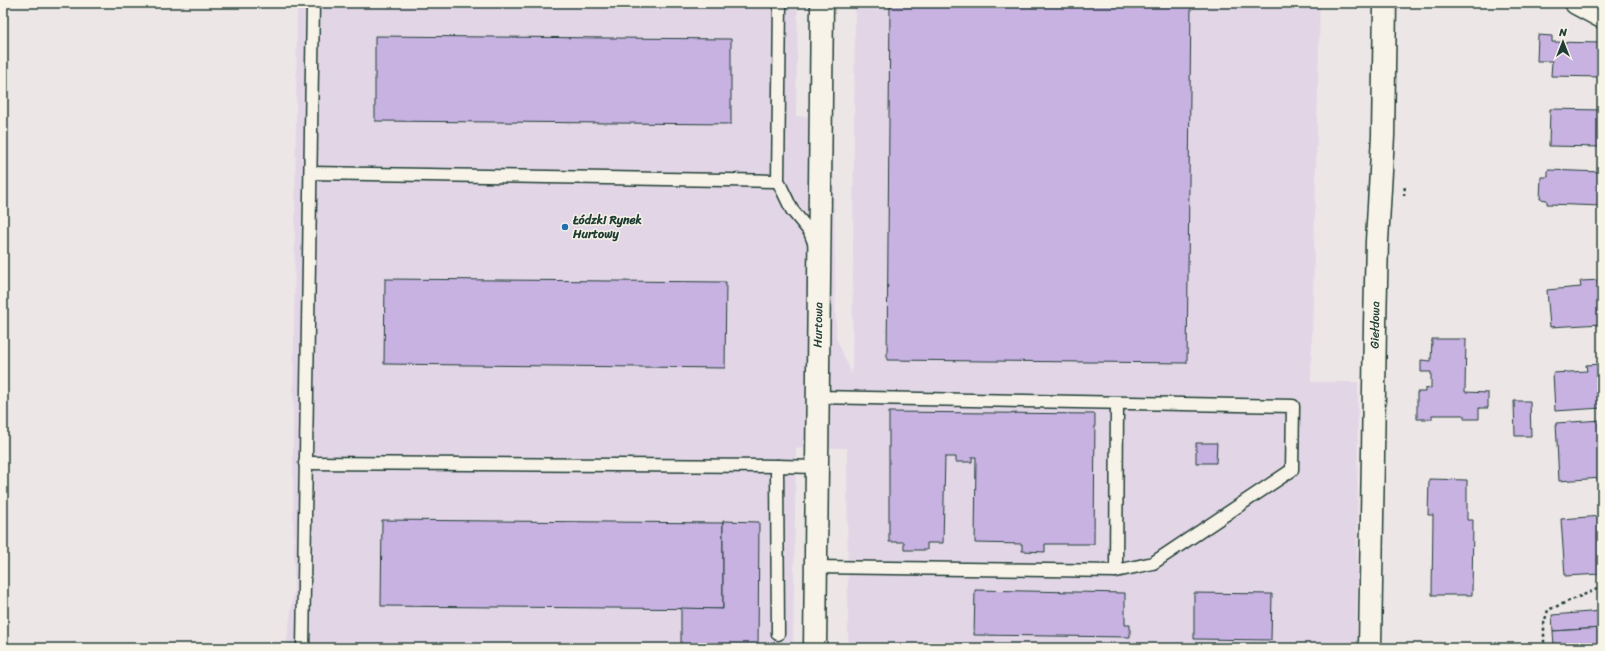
<svg xmlns="http://www.w3.org/2000/svg" width="1605" height="651" font-family="Sriracha,sans-serif">
<rect width="100%" height="100%" fill="#ede6e7"/>
<filter id="ink" filterUnits="userSpaceOnUse"><feTurbulence type="fractalNoise" baseFrequency=".025" numOctaves="2"/><feDisplacementMap in="SourceGraphic" scale="8" xChannelSelector="R" yChannelSelector="G"/><feConvolveMatrix kernelMatrix="1 2 1 2 8 2 1 2 1" color-interpolation-filters="sRGB"/></filter>
<g filter="url(#ink)">
<!-- built -->
<polygon fill="#e2d6e6" points="297,3 798,3 796,116 833,117 836,338 852,374 855,3 1320,3 1311,382 1358,382 1357,648 848,648 847,448 796,448 793,648 286,648 294,589 293,442"/>
<!-- building -->
<g fill="#c7b2e2" stroke="#1f3d34">
<polygon points="890,3 1191,3 1187,363 887,360"/>
<polygon points="1538,35 1552,36 1552,42 1602,43 1602,77 1551,76 1552,61 1537,61"/>
<polygon points="375,36 731,39 731,124 375,121"/>
<polygon points="1550,109 1602,110 1602,147 1549,146"/>
<polygon points="1548,170 1602,172 1602,206 1547,204 1547,200 1540,199 1541,177 1548,177"/>
<polygon points="385,279 726,282 725,368 384,364"/>
<polygon points="1602,280 1602,324 1550,327 1547,290 1581,287 1580,281"/>
<polygon points="1432,339 1466,339 1465,392 1488,393 1488,408 1479,408 1479,419 1464,419 1464,415 1432,415 1432,419 1417,419 1417,392 1425,392 1425,389 1431,388 1431,372 1421,372 1421,360 1431,361"/>
<polygon points="1602,364 1602,408 1555,411 1553,373 1587,371 1586,365"/>
<polygon points="1514,401 1530,401 1531,436 1515,436"/>
<polygon points="889,412 1095,414 1094,544 1045,544 1045,552 1022,551 1022,544 975,543 976,457 972,457 972,462 956,462 956,457 945,457 943,543 927,543 927,550 904,550 904,542 889,542"/>
<polygon points="1602,420 1602,478 1559,481 1556,423"/>
<polygon points="1196,443 1217,443 1216,463 1196,463"/>
<polygon points="1429,479 1467,480 1467,520 1473,520 1472,595 1432,595 1433,515 1428,515"/>
<polygon points="1602,516 1602,574 1565,576 1561,519"/>
<polygon points="382,520 723,523 723,609 381,606"/>
<polygon points="723,521 759,522 758,648 681,648 681,608 723,609"/>
<polygon points="975,590 1125,593 1125,625 1130,625 1130,637 974,635"/>
<polygon points="1194,593 1272,594 1271,640 1194,639"/>
<polygon points="1602,611 1602,628 1553,631 1552,615"/>
<polygon points="1602,628 1602,644 1554,648 1553,631"/>
</g>
<g fill="none" stroke-linecap="round" stroke-linejoin="round">
<!-- lane casing -->
<g stroke="#1f3d34" stroke-width="15">
<g id="lane">
<polyline points="780,3 778,181 792,210 810,232 815,245"/>
<polyline points="311,173 778,181"/>
<polyline points="305,463 777,466"/>
<polyline points="815,567 1116,571 1153,563 1292,470 1293,406 817,397"/>
<polyline points="1116,571 1117,403"/>
<polyline points="778,634 777,466 816,467"/>
<polyline points="303,648 313,3"/>
</g>
</g>
<!-- street casing -->
<g stroke="#1f3d34" stroke-width="25">
<g id="street">
<polyline points="1576,3 1602,17"/>
<polyline points="815,648 822,3"/>
<polyline points="1370,648 1375,325 1377,241 1383,136 1385,3"/>
</g>
</g>
<!-- path -->
<g stroke="#1f3d34" stroke-width="2.5" stroke-dasharray="3 3" stroke-linecap="butt">
<polyline points="1404,196 1405,185"/>
<polyline points="1541,648 1544,642 1544,623 1548,610 1602,587"/>
</g>
<!-- lane -->
<use href="#lane" stroke="#f7f3e8" stroke-width="12"/>
<!-- street -->
<use href="#street" stroke="#f7f3e8" stroke-width="22"/>
</g>
</g>
<!-- markers -->
<circle fill="#1f6fb2" stroke="#f7f3e8" stroke-width="1.5" cx="565" cy="227" r="4"/>
<g text-anchor="middle" dominant-baseline="central" stroke-width="3" stroke-linejoin="round" paint-order="stroke">
<!-- poi labels -->
<g font-size="12" font-weight="bold" fill="#1f3d34" stroke="#f7f3e8" text-anchor="start">
<text x="573" y="220">Łódzki Rynek<tspan x="573" dy="14">Hurtowy</tspan></text>
</g>
<!-- street labels -->
<g font-size="12" fill="#1f3d34" stroke="#f7f3e8">
<text transform="translate(818 325) rotate(-89)">Hurtowa</text>
<text transform="translate(1375 325) rotate(-89)">Giełdowa</text>
</g>
</g>
<!-- margin -->
<rect width="1605" height="651" fill="none" stroke="#f7f3e8" stroke-width="16"/>
<rect x="8" y="8" width="1589" height="635" fill="none" stroke="#1f3d34" stroke-width="1.5" filter="url(#ink)"/>
<!-- north arrow -->
<g transform="translate(1563 42)" stroke="#f7f3e8" stroke-width="3" paint-order="stroke">
<path d="M0-3L7 15L0 10L-7 15Z" fill="#1f3d34"/>
<text y="-6" font-size="11" font-weight="bold" text-anchor="middle" fill="#1f3d34">N</text>
</g>
</svg>
